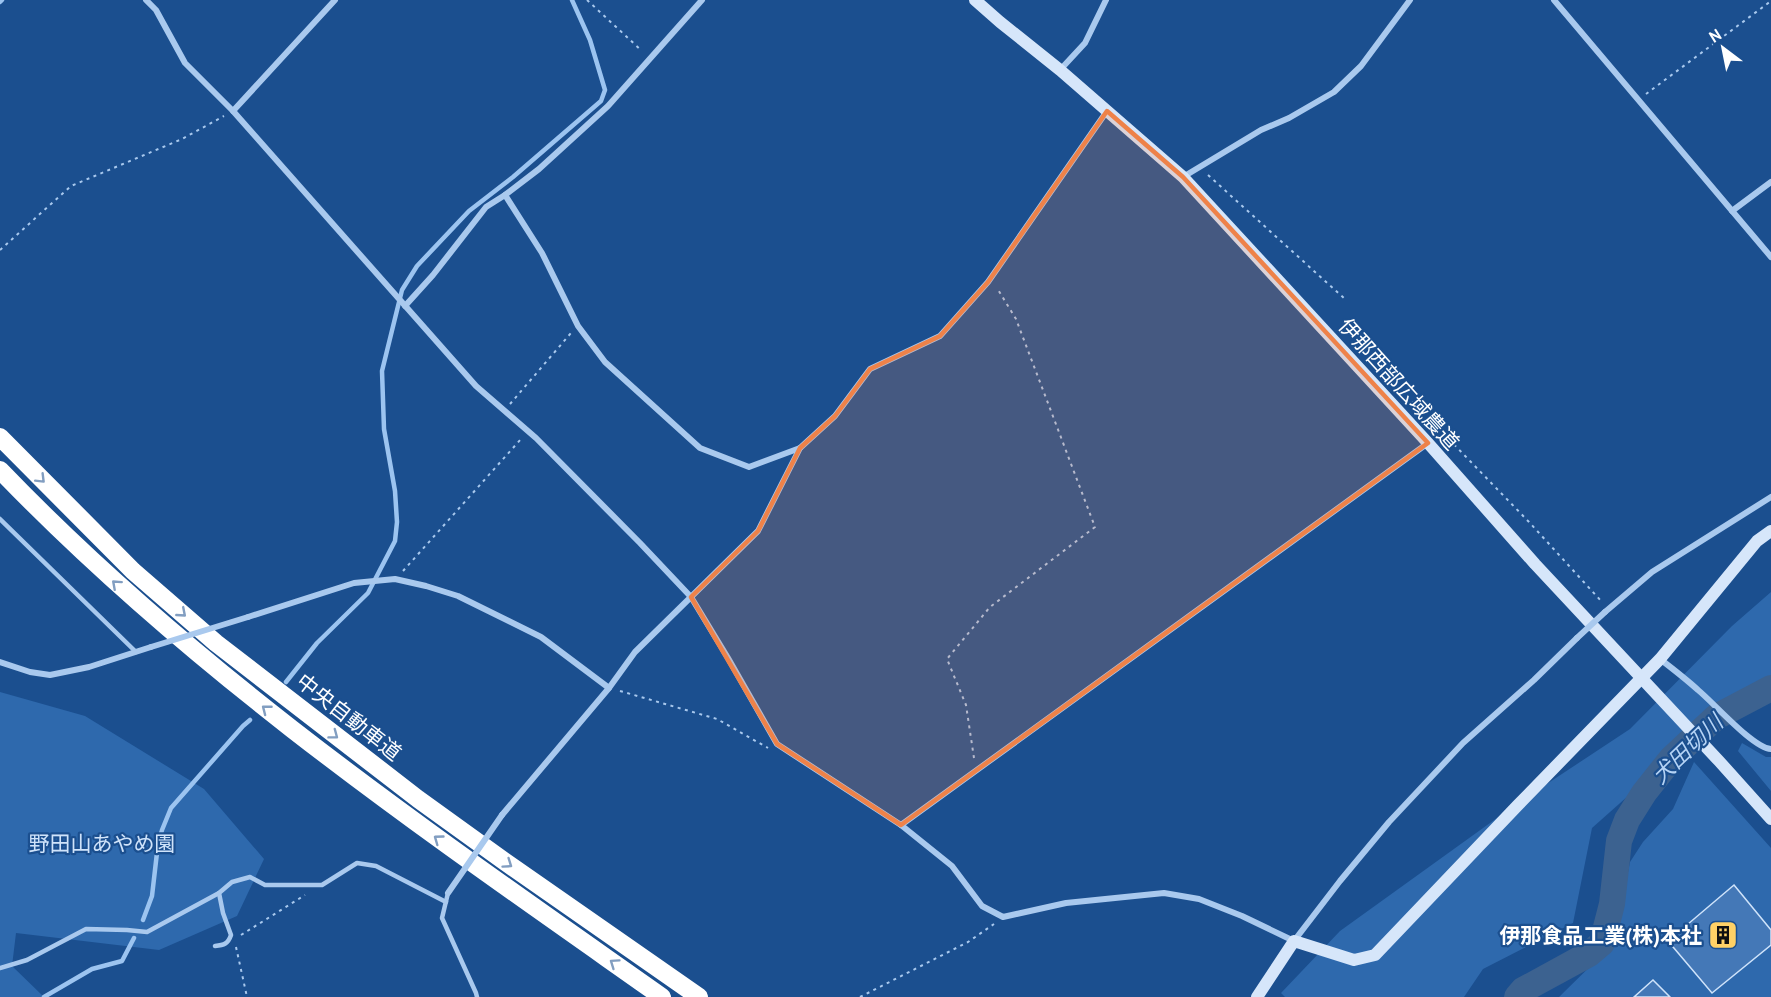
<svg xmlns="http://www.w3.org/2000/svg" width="1771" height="997" font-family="'PT Sans','Noto Sans JP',sans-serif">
<rect width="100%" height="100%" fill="#1b4f8f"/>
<!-- green -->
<g fill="#2e69ad">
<polygon points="1771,592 1771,682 1682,748 1592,828 1573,923 1483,969 1464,997 1285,997 1281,993 1340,931 1515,805 1630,729 1732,626"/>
<polygon points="0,692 85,716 204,789 264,859 237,916 159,950 16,933 12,966 44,997 0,997"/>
<polygon points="1742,743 1766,757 1771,757 1771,791 1738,751"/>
<polygon points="1694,762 1771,848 1771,997 1559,997 1614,943 1630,862 1643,842 1673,809"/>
</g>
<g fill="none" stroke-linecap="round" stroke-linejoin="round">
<!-- stream -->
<g stroke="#9cc4f0" stroke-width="4.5">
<polyline points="0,2 2,0"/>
<polyline points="286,682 317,643 368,593 395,541 397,522 395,491 384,429 382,371 402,290 417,266 469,211 513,177 601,101 605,90 590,40 572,0"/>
<polyline points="143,920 152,896 158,844 162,830 171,808 243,726 250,720"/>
<polyline points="44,997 92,969 122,961 134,938"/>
</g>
<!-- river -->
<polyline stroke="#3c6290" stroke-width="26" points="1517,997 1523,990 1589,954 1602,943 1612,904 1619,841 1627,820 1644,793 1671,759 1716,717 1771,688"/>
</g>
<!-- building -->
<g fill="#4478b7" stroke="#cfe3fa" stroke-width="1.5">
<polygon points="1734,885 1771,930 1771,945 1712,993 1668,941"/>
<polygon points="1653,980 1670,997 1634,997"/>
</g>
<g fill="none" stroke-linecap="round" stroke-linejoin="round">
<!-- path -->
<g stroke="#a9c9ee" stroke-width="2" stroke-dasharray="3 4.5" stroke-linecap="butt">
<polyline points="587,0 642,51"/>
<polyline points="1646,94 1771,1"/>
<polyline points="1208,175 1346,300"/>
<polyline points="0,250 71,186 182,139 224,116"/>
<polyline points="1381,371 1382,370 1529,522 1602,602"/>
<polyline points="510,404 571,333"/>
<polyline points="403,571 521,439"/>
<polyline points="620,691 717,719 768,748"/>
<polyline points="974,758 966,705 947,659 990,607 1095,527 1016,319 997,288"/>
<polyline points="241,935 305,895"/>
<polyline points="236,947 247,997"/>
<polyline points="860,997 968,942 994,924"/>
</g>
<!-- lane -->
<g stroke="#a9c9ee" stroke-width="4.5">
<polyline points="0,519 136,652"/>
<polyline points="448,893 442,918 476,993 477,997"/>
<path d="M215 946C224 945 228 944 231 935L223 913 219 893 232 882 250 877 265 885H322L357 863 376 866 446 902"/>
<polyline points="0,968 27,960 86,929 127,930 147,932 219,893"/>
</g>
<!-- street -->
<g stroke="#a9c9ee" stroke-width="6">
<polyline points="146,0 156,10 185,63 233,111 476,386 536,438 640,543 691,597 728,658 777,744 901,825 952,866 982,906 1003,917 1066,903 1164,893 1199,899 1242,916 1294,941 1340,881 1389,822 1463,743 1534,680 1577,638"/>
<polyline points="1554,0 1771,257"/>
<polyline points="1060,70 1085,43 1106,0"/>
<polyline points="233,111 335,0"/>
<polyline points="1183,177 1261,130 1289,118 1334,92 1361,66 1410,0"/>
<polyline points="505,195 542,253 578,326 605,362 700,448 749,467 800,448"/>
<polyline points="1732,211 1771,182"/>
<polyline points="405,306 433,275 486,207 505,195 539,169 608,106 702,0"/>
<polyline points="1605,612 1652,572 1771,497"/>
<polyline points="248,617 354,583 395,579 426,586 458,596 541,637 609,688"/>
<path d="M1660 659C1673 669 1686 679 1698 690 1714 703 1753 748 1771 749"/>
<polyline points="0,662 30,672 50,675 89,667 151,647"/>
<polyline points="502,815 609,688 635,652 758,531 800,448 835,416 870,369 940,336 988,282 1107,111"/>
<polyline points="901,825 1428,443"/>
</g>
<!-- secondary -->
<g stroke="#d6e6fa" stroke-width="12">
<polyline points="975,0 1000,22 1060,70 1183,177 1428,443 1535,564 1719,761 1771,819"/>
<polyline points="1257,997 1294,941 1354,960 1375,955 1518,805 1660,659 1757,541 1771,531"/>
</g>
<!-- highway -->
<g stroke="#fff" stroke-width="18">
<polyline points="0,437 133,571 216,643 418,799 504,861 699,997"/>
<path d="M0 470C197 675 431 834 662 997"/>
</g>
<!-- street-bridge -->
<g stroke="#a9c9ee" stroke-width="6">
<polyline points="1577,638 1605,612"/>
<polyline points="151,647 248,617"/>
<polyline points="448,893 502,815"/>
</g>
</g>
<!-- one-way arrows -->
<defs><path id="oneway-chevron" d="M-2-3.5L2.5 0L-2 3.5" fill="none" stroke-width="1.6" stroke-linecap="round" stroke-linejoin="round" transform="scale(1.5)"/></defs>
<g stroke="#829ec1">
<use href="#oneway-chevron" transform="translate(41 479) rotate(45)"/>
<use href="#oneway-chevron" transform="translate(116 584) rotate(-138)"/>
<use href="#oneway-chevron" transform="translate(182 613) rotate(41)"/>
<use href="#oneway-chevron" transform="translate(266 709) rotate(-142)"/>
<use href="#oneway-chevron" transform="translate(334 735) rotate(37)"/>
<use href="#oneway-chevron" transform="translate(438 839) rotate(-144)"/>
<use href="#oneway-chevron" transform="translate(508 864) rotate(35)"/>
<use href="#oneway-chevron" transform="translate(614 963) rotate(-145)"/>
</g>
<!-- marked area -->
<path fill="#ee8249" fill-opacity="0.2" stroke="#ee8249" stroke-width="4.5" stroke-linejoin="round" d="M1107 111 1183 177 1428 443 901 825 777 744 691 597 758 531 800 448 835 416 870 369 940 336 988 282Z"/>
<!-- icons -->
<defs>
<g id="building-square" transform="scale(1.5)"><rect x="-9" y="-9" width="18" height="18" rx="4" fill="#ffd166" stroke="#1b4f8f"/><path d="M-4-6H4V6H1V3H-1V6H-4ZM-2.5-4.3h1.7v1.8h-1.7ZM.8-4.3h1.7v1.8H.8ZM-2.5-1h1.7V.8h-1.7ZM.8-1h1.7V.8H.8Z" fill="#111"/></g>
</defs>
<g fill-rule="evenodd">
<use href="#building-square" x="1723" y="935"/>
</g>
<g text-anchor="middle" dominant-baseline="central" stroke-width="4.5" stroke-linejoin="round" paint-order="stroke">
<!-- street labels -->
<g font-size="21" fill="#fff" stroke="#1b4f8f">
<text transform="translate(1399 384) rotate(48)">伊那西部広域農道</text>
<text transform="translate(349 717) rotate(38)">中央自動車道</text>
</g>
<!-- park labels -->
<g font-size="21" fill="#cfe3fa" stroke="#1b4f8f">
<text x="102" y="843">野田山あやめ園</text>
</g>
<!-- poi labels -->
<g font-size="21" font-weight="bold" fill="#fff" stroke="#1b4f8f" text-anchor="end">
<text x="1702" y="935">伊那食品工業(株)本社</text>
</g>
<!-- water labels -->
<g font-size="22" font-style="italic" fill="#b5d3f5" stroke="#1b4f8f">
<text transform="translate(1687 749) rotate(-44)">犬田切川</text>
</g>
</g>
<!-- north arrow -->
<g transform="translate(1723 48) rotate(328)" stroke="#1b4f8f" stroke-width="4.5" paint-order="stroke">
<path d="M0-4.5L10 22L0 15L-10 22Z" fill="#ffffff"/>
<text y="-9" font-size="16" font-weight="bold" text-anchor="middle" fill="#ffffff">N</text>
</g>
</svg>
